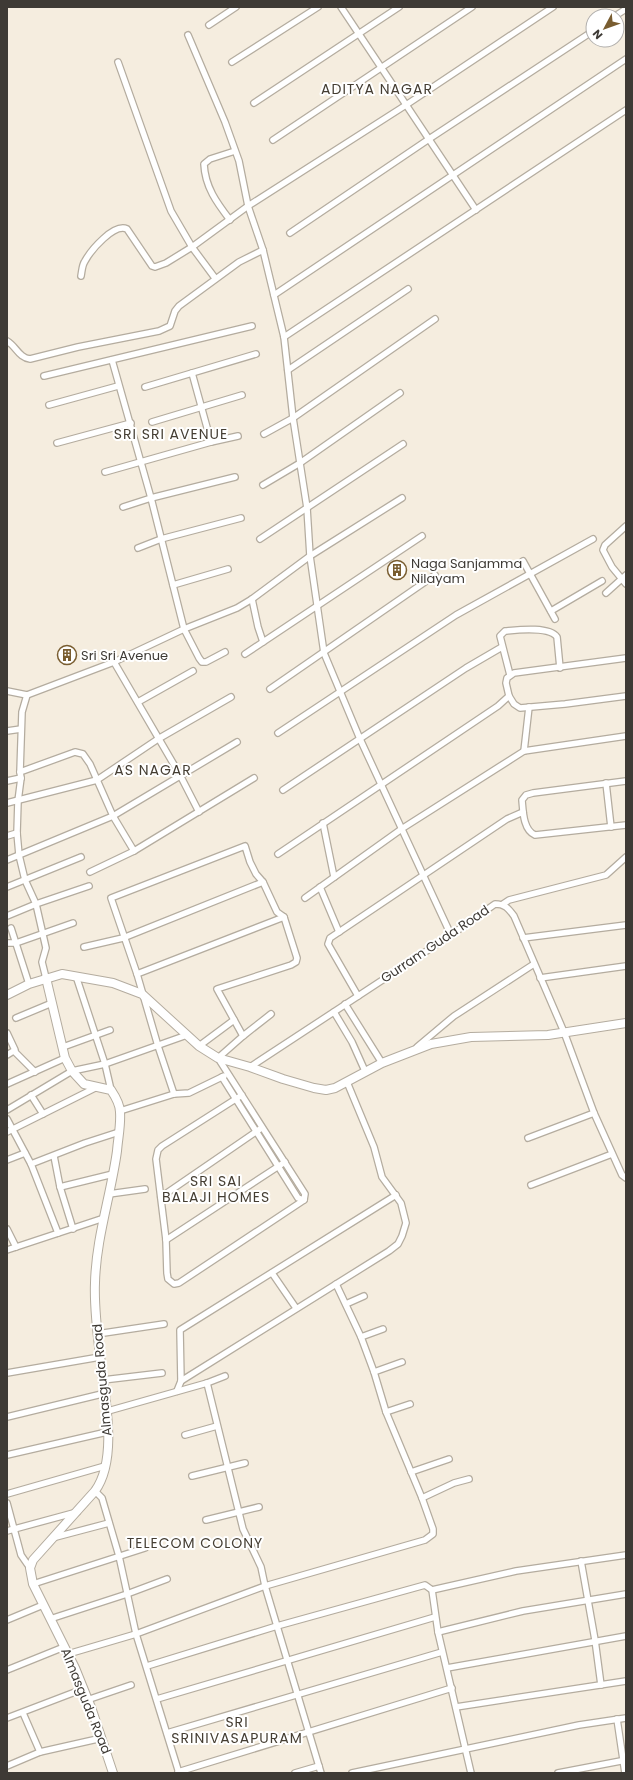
<svg xmlns="http://www.w3.org/2000/svg" width="633" height="1780" font-family="Poppins,sans-serif">
<rect width="100%" height="100%" fill="#f5eddf"/>
<g fill="none" stroke-linecap="round" stroke-linejoin="round">
<!-- street casing -->
<g stroke="#b4ac9f" stroke-width="8">
<g id="street">
<polyline points="341,7 476,210"/>
<polyline points="615,16 626,9"/>
<polyline points="209,25 236,7"/>
<polyline points="188,35 225,122 239,161 248,206 263,250 284,337 293,418 307,508 310,556 324,653 360,739 451,935"/>
<polyline points="118,62 171,211 192,247 215,278"/>
<polyline points="232,62 318,7"/>
<polyline points="254,103 399,7"/>
<polyline points="273,140 472,7"/>
<path d="M230 220C217 203 205 187 204 164L210 159 235 151"/>
<polyline points="290,233 429,139 593,31"/>
<path d="M81 276C82 271 82 265 85 261 91 250 114 223 127 229L152 266 155 267 166 263 192 247 248 206 406 105 553 7"/>
<polyline points="274,295 626,59"/>
<polyline points="284,337 626,110"/>
<path d="M7 341C16 346 19 358 30 359L78 347 159 331 170 326 175 311 179 306 239 262 263 250"/>
<polyline points="112,360 151,498 184,629 199,658 202,662 206,662 225,652"/>
<polyline points="288,370 408,289"/>
<polyline points="192,373 211,442"/>
<polyline points="44,376 252,326"/>
<polyline points="145,387 256,354"/>
<polyline points="49,405 118,386"/>
<polyline points="152,422 242,395"/>
<polyline points="264,434 293,418 435,319"/>
<polyline points="57,443 131,423"/>
<polyline points="105,472 211,442 238,436"/>
<polyline points="263,485 300,463 400,393"/>
<polyline points="123,507 151,498 235,477"/>
<polyline points="626,526 605,545 603,550 612,567 626,584"/>
<polyline points="260,539 403,444"/>
<polyline points="138,548 161,539 241,518"/>
<polyline points="523,561 555,619"/>
<polyline points="173,585 228,569"/>
<polyline points="606,593 626,575"/>
<polyline points="252,599 258,627 263,642 422,536"/>
<polyline points="551,611 602,581"/>
<polyline points="245,654 263,642"/>
<polyline points="114,662 180,775 199,812"/>
<path d="M510 675 500 636 505 631C517 630 549 626 557 637L560 668"/>
<polyline points="270,689 435,575"/>
<polyline points="7,691 27,695 114,662 184,629 237,608 252,599 310,556 402,498"/>
<polyline points="27,695 22,712 20,772 21,778 18,801 17,833 19,855 25,880 36,904 46,948 42,962 46,978"/>
<polyline points="509,696 514,704 520,708 565,704 626,696"/>
<polyline points="138,702 193,671"/>
<polyline points="7,731 21,729"/>
<polyline points="278,733 456,615 593,539"/>
<polyline points="524,751 529,707"/>
<polyline points="20,772 75,752 83,754 90,764 113,816 134,851"/>
<polyline points="7,781 21,778"/>
<path d="M626 781 533 793 526 795 522 800C523 810 523 830 535 835L626 825"/>
<polyline points="606,783 611,827"/>
<polyline points="283,790 466,668 502,647"/>
<polyline points="7,803 97,780 158,739 231,697"/>
<polyline points="323,823 334,877"/>
<polyline points="7,836 17,833"/>
<polyline points="278,854 498,706 509,696 506,683 507,678 514,673 626,658"/>
<polyline points="7,860 113,816 237,742"/>
<polyline points="90,872 134,851 254,778"/>
<polyline points="7,887 81,857"/>
<polyline points="320,887 339,932"/>
<polyline points="305,898 403,828 524,751 626,736"/>
<polyline points="503,904 509,900 606,875 626,857"/>
<polyline points="7,916 36,904 89,886"/>
<polyline points="11,928 29,984"/>
<polyline points="523,938 626,925"/>
<polyline points="7,943 16,943 73,923"/>
<polyline points="84,947 123,938 263,882"/>
<polyline points="137,974 284,917"/>
<polyline points="76,976 105,1064 111,1090"/>
<polyline points="540,978 626,966"/>
<polyline points="358,996 328,944 330,938 507,819 523,812"/>
<polyline points="345,1004 382,1063"/>
<polyline points="334,1012 352,1042 365,1071"/>
<polyline points="16,1018 52,1003"/>
<polyline points="7,1033 15,1050 7,1055"/>
<polyline points="199,1046 234,1020"/>
<polyline points="63,1047 110,1030"/>
<polyline points="417,1047 454,1016 534,964"/>
<polyline points="14,1051 35,1072"/>
<path d="M250 1067 451 935 495 904C505 904 508 908 514 916L564 1032 594 1113 622 1175 626 1178"/>
<polyline points="222,1077 298,1198 304,1200"/>
<polyline points="7,1084 65,1058"/>
<polyline points="174,1094 158,1046 137,974 111,898 245,846 250,862 256,874 263,882 277,912 284,917 297,958 296,962 291,965 217,989 243,1036"/>
<polyline points="31,1095 43,1114"/>
<polyline points="242,1095 162,1146 158,1150 156,1159 166,1240 167,1273 168,1279 174,1284 179,1283 304,1200 305,1194 218,1058 243,1036 271,1014"/>
<polyline points="7,1110 72,1071 105,1064 187,1035"/>
<polyline points="120,1111 174,1094 189,1093 224,1076"/>
<polyline points="7,1119 31,1164 58,1233"/>
<polyline points="7,1132 97,1087"/>
<polyline points="528,1138 594,1113"/>
<polyline points="54,1156 60,1187 73,1229"/>
<polyline points="7,1160 25,1153"/>
<polyline points="31,1164 85,1143 119,1132"/>
<polyline points="531,1185 612,1154"/>
<polyline points="60,1187 113,1174"/>
<polyline points="109,1194 145,1189"/>
<polyline points="161,1197 260,1129"/>
<polyline points="7,1229 16,1247"/>
<polyline points="166,1240 285,1162"/>
<polyline points="7,1250 104,1218"/>
<polyline points="272,1273 296,1308"/>
<polyline points="346,1304 364,1296"/>
<polyline points="97,1334 164,1324"/>
<polyline points="361,1337 383,1329"/>
<polyline points="374,1372 402,1362"/>
<polyline points="7,1373 100,1357"/>
<polyline points="103,1380 162,1373"/>
<polyline points="181,1381 180,1330 396,1195"/>
<polyline points="207,1383 243,1529 261,1567 265,1586 321,1773"/>
<polyline points="177,1391 181,1381 389,1251 398,1244 402,1236 406,1223 401,1203 382,1177 374,1147 347,1082"/>
<polyline points="108,1411 207,1383 225,1376"/>
<polyline points="386,1412 410,1404"/>
<polyline points="7,1417 106,1393"/>
<polyline points="185,1435 217,1426"/>
<polyline points="7,1455 107,1432"/>
<polyline points="411,1472 449,1459"/>
<polyline points="192,1476 245,1463"/>
<polyline points="95,1491 102,1498 119,1556 136,1634 179,1773"/>
<polyline points="7,1494 105,1466"/>
<polyline points="422,1498 454,1483 469,1479"/>
<polyline points="7,1503 21,1555 30,1568"/>
<polyline points="206,1520 259,1507"/>
<polyline points="7,1531 77,1512"/>
<polyline points="56,1537 109,1523"/>
<polyline points="581,1561 595,1640 601,1685"/>
<polyline points="33,1584 145,1548"/>
<polyline points="432,1590 516,1571 626,1555"/>
<polyline points="50,1619 127,1594 167,1579"/>
<polyline points="7,1620 43,1605"/>
<polyline points="438,1632 523,1611 626,1594"/>
<polyline points="68,1654 136,1634 265,1586 425,1540 433,1534 433,1529 422,1498 386,1412 374,1372 361,1337 336,1284"/>
<polyline points="147,1666 277,1626 425,1585 432,1590 438,1632 471,1773"/>
<polyline points="447,1668 626,1636"/>
<polyline points="7,1670 64,1647"/>
<polyline points="157,1699 435,1617"/>
<polyline points="87,1700 131,1685"/>
<polyline points="456,1707 626,1681"/>
<polyline points="23,1713 40,1752"/>
<polyline points="7,1718 83,1689"/>
<polyline points="617,1719 625,1773"/>
<polyline points="167,1733 442,1652"/>
<polyline points="7,1766 40,1752 102,1738"/>
<polyline points="178,1772 452,1688"/>
<polyline points="295,1773 319,1766"/>
<polyline points="352,1773 579,1725 626,1718"/>
<polyline points="558,1773 626,1760"/>
</g>
</g>
<!-- secondary casing -->
<g stroke="#b4ac9f" stroke-width="10">
<g id="secondary">
<path d="M46 978 65 1058 72 1071 84 1084 111 1090C115 1096 120 1104 120 1112 121 1125 118 1138 117 1151 111 1195 96 1238 95 1283 94 1306 97 1331 100 1355 104 1394 119 1458 95 1491L33 1560 30 1568 33 1584 75 1668 92 1710 113 1773"/>
<polyline points="7,995 29,984 62,974 113,983 142,994 199,1046 218,1058 250,1067 283,1079 314,1088 326,1090 335,1088 382,1063 431,1044 471,1037 548,1035 626,1023"/>
</g>
</g>
<!-- street -->
<use href="#street" stroke="#fff" stroke-width="5.5"/>
<!-- secondary -->
<use href="#secondary" stroke="#fff" stroke-width="8"/>
</g>
<!-- icons -->
<defs>
<g id="building-ring" transform="scale(1)"><circle r="9.5" fill="#fff" stroke="#795d30" stroke-width="1.5"/><path d="M-4-6H4V6H1V3H-1V6H-4ZM-2.5-4.3h1.7v1.8h-1.7ZM.8-4.3h1.7v1.8H.8ZM-2.5-1h1.7V.8h-1.7ZM.8-1h1.7V.8H.8Z" fill="#795d30"/></g>
</defs>
<g fill-rule="evenodd">
<use href="#building-ring" x="397" y="570"/>
<use href="#building-ring" x="67" y="655"/>
</g>
<g text-anchor="middle" dominant-baseline="central" stroke-width="4" stroke-linejoin="round" paint-order="stroke">
<!-- poi labels -->
<g font-size="13" fill="#3e3a35" stroke="#fff" text-anchor="start">
<text x="411" y="563">Naga Sanjamma<tspan x="411" dy="15">Nilayam</tspan></text>
<text x="81" y="655">Sri Sri Avenue</text>
</g>
<!-- street labels -->
<g font-size="13" fill="#3e3a35" stroke="#fff">
<text transform="translate(435 944) rotate(-34)">Gurram Guda Road</text>
<text transform="translate(102 1380) rotate(-95)">Almasguda Road</text>
<text transform="translate(86 1701) rotate(68)">Almasguda Road</text>
</g>
<!-- neighbourhood labels -->
<g font-size="14" letter-spacing="1" fill="#453e33" stroke="#fff">
<text x="377" y="89">ADITYA NAGAR</text>
<text x="171" y="434">SRI SRI AVENUE</text>
<text x="153" y="770">AS NAGAR</text>
<text x="216" y="1181">SRI SAI<tspan x="216" dy="16">BALAJI HOMES</tspan></text>
<text x="195" y="1543">TELECOM COLONY</text>
<text x="237" y="1722">SRI<tspan x="237" dy="16">SRINIVASAPURAM</tspan></text>
</g>
</g>
<!-- border -->
<rect width="633" height="1780" fill="none" stroke="#3e3a35" stroke-width="16"/>
<!-- north arrow -->
<g transform="translate(605 28) rotate(229)"><circle r="19" fill="#ffffff" stroke="#b2b0ae"/>
<path d="M0-3L7 15L0 10L-7 15Z" fill="#795d30"/>
<text y="-6" font-size="11" font-weight="bold" text-anchor="middle" fill="#3e3a35">N</text>
</g>
</svg>
